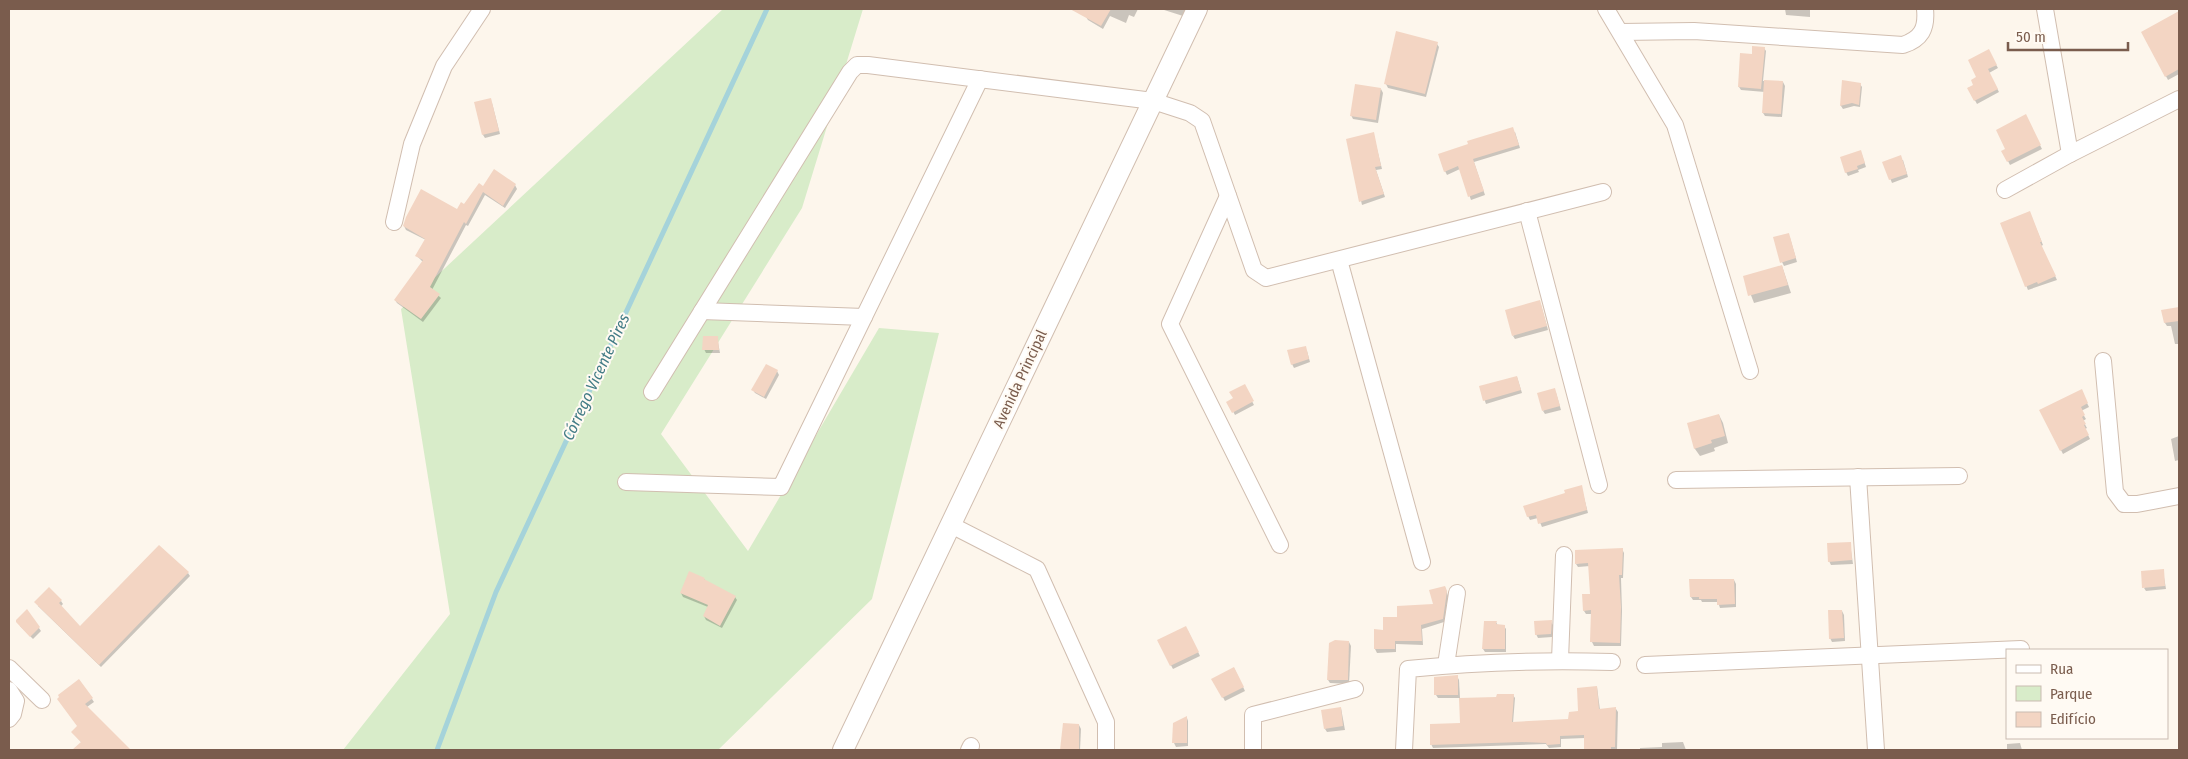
<svg xmlns="http://www.w3.org/2000/svg" width="2188" height="759" font-family="'Fira Sans Condensed',sans-serif">
<rect width="100%" height="100%" fill="#fdf6ec"/>
<!-- green -->
<polygon fill="#d8ecc9" points="723,9 863,9 802,208 661,434 748,551 879,328 939,333 872,599 718,750 343,750 450,614 401,309"/>
<!-- shadow -->
<g fill="#0003">
<polygon points="1090,9 1099,10 1138,9 1134,17 1129,15 1126,23 1110,16 1103,29 1088,20 1086,17"/>
<polygon points="1161,9 1186,9 1183,16"/>
<polygon points="1785,9 1810,9 1810,17 1786,15"/>
<polygon points="2177,14 2179,18 2179,74 2168,80 2143,32"/>
<polygon points="1437,44 1439,47 1426,97 1388,88 1386,84"/>
<polygon points="1764,48 1766,51 1763,81 1783,82 1785,86 1782,117 1765,116 1763,113 1765,92 1741,90 1739,87 1753,55"/>
<polygon points="1988,51 1998,68 1989,73 1999,92 1977,104 1968,88 1975,85"/>
<polygon points="1843,82 1860,84 1862,87 1860,107 1854,106 1843,109 1841,106"/>
<polygon points="1381,89 1383,93 1378,123 1353,119 1351,115"/>
<polygon points="492,103 500,134 485,138 483,135"/>
<polygon points="2025,116 2042,149 2010,165 2003,151 2007,149"/>
<polygon points="1515,132 1520,148 1474,162 1485,195 1471,200 1460,169 1447,175 1445,171"/>
<polygon points="1373,133 1382,169 1376,170 1385,197 1362,205 1347,140"/>
<polygon points="1862,155 1866,167 1858,170 1859,172 1848,176 1846,172"/>
<polygon points="1903,160 1908,177 1892,183 1884,163"/>
<polygon points="515,185 517,189 505,208 485,195 468,226 466,225 432,290 441,298 423,322 397,303 395,300 423,262 417,256 426,240 406,230 404,226 458,210 483,187"/>
<polygon points="2031,216 2043,245 2041,246 2057,280 2028,290 2001,224"/>
<polygon points="1790,238 1797,262 1784,266 1782,262"/>
<polygon points="1782,266 1791,293 1754,303 1744,277"/>
<polygon points="1541,305 1548,330 1515,339 1513,336"/>
<polygon points="2179,309 2179,344 2175,344 2171,326 2167,326 2165,323 2163,311"/>
<polygon points="717,337 720,353 706,353 704,349"/>
<polygon points="1307,351 1310,362 1294,368 1292,364"/>
<polygon points="777,371 779,375 766,399 755,393 753,390"/>
<polygon points="1517,377 1522,393 1486,404 1480,387"/>
<polygon points="1244,386 1254,405 1235,415 1228,402 1234,399"/>
<polygon points="2081,391 2089,407 2081,411 2086,419 2083,421 2087,428 2085,429 2090,439 2063,454 2041,411"/>
<polygon points="1556,393 1561,410 1545,414 1543,411"/>
<polygon points="1719,415 1723,423 1728,443 1714,448 1715,451 1700,456 1695,449 1688,424"/>
<polygon points="2179,436 2179,460 2175,461 2171,439"/>
<polygon points="1581,486 1588,513 1542,527 1538,518 1530,520 1528,516"/>
<polygon points="1850,544 1853,564 1831,565 1829,561"/>
<polygon points="1622,549 1624,553 1623,578 1621,578 1622,611 1621,646 1594,646 1592,642 1592,614 1586,614 1584,611 1591,595 1590,566 1578,567 1576,564"/>
<polygon points="2163,571 2166,589 2146,591 2144,588"/>
<polygon points="188,573 190,576 101,667 38,606 61,601 63,604 60,607 80,628"/>
<polygon points="704,579 706,582 735,597 737,600 722,628 706,620 704,616 708,607 683,597 681,593"/>
<polygon points="1734,580 1736,584 1736,607 1720,608 1718,602 1702,602 1701,600 1693,600 1691,597"/>
<polygon points="1445,587 1448,596 1444,622 1422,629 1423,645 1396,644 1396,652 1377,653 1375,649 1375,631 1384,631 1398,618 1435,605"/>
<polygon points="27,611 41,631 33,639 20,626"/>
<polygon points="1842,611 1844,615 1845,641 1832,642 1830,638"/>
<polygon points="1496,622 1498,626 1504,626 1506,629 1506,652 1485,652 1483,649"/>
<polygon points="1551,622 1553,625 1552,637 1538,638 1536,634"/>
<polygon points="1188,631 1200,656 1173,669 1158,641"/>
<polygon points="1349,642 1351,646 1349,684 1330,683 1328,680"/>
<polygon points="1234,668 1245,691 1225,701 1213,679"/>
<polygon points="1457,676 1459,680 1460,698 1438,698 1436,695"/>
<polygon points="1597,687 1600,710 1616,709 1618,712 1617,750 1585,750 1585,738 1561,739 1561,747 1549,748 1546,744 1433,748 1431,744 1498,698 1513,695 1515,698 1513,723 1570,720 1580,713"/>
<polygon points="92,699 94,702 87,707 125,750 80,750 78,746 82,743 72,732 78,726 61,702"/>
<polygon points="1341,708 1345,730 1327,732 1325,729"/>
<polygon points="1187,718 1188,721 1188,746 1176,747 1174,743 1174,724"/>
<polygon points="1064,724 1079,725 1081,729 1080,750 1061,750"/>
<polygon points="1683,742 1686,750 1640,750 1640,748 1662,747 1662,743"/>
<polygon points="2020,743 2022,750 2007,750 2007,744"/>
</g>
<g fill="none" stroke-linecap="round" stroke-linejoin="round">
<!-- stream -->
<polyline stroke="#a5d3da" stroke-width="5" points="437,750 496,592 767,9"/>
</g>
<!-- building -->
<g fill="#f3d5c3">
<polygon points="1070,9 1111,9 1101,26"/>
<polygon points="2179,11 2179,69 2165,77 2141,32"/>
<polygon points="1396,31 1438,42 1425,94 1384,84"/>
<polygon points="1752,46 1765,47 1761,89 1738,87 1740,53 1752,54"/>
<polygon points="1989,49 1997,65 1988,69 1998,89 1974,101 1967,88 1973,85 1971,80 1976,77 1968,60"/>
<polygon points="1764,80 1783,81 1781,114 1762,113"/>
<polygon points="1842,80 1861,83 1859,105 1852,103 1840,106"/>
<polygon points="1355,84 1381,88 1376,120 1350,116"/>
<polygon points="491,98 499,131 482,135 474,102"/>
<polygon points="2026,114 2041,145 2007,162 2001,151 2005,149 1996,130"/>
<polygon points="1513,127 1519,145 1473,159 1484,191 1468,197 1458,166 1444,172 1438,154 1468,144 1467,141"/>
<polygon points="1374,132 1381,166 1375,167 1384,194 1359,202 1346,139"/>
<polygon points="1861,150 1865,163 1857,166 1858,169 1845,173 1840,157"/>
<polygon points="1901,155 1907,174 1889,180 1882,162"/>
<polygon points="494,169 516,184 503,206 483,192 466,224 464,222 430,287 440,294 421,319 394,300 423,260 415,256 425,239 403,226 406,217 421,189 457,209 461,202 464,204 479,183 483,186"/>
<polygon points="2030,211 2042,242 2040,242 2056,276 2038,284 2037,282 2025,287 2000,223"/>
<polygon points="1789,233 1796,258 1780,263 1773,237"/>
<polygon points="1782,265 1788,285 1748,296 1743,276"/>
<polygon points="1540,300 1547,326 1512,336 1505,310"/>
<polygon points="2179,307 2179,321 2164,323 2161,310"/>
<polygon points="703,336 718,336 719,350 702,350"/>
<polygon points="1306,346 1309,359 1291,365 1287,350"/>
<polygon points="766,364 778,370 764,397 751,390"/>
<polygon points="1517,376 1521,390 1483,401 1479,386"/>
<polygon points="1245,384 1254,401 1232,413 1226,402 1233,398 1229,392"/>
<polygon points="1555,388 1560,406 1542,411 1537,393"/>
<polygon points="2082,389 2088,403 2081,407 2085,415 2082,417 2086,424 2084,425 2089,435 2060,451 2039,410"/>
<polygon points="1719,414 1725,436 1711,440 1712,443 1694,449 1687,423"/>
<polygon points="1582,485 1587,510 1538,524 1536,515 1527,517 1523,506 1565,493 1564,490"/>
<polygon points="1851,542 1852,560 1828,562 1827,543"/>
<polygon points="159,545 189,572 99,665 34,602 49,587 62,600 59,603 80,626"/>
<polygon points="1623,548 1622,575 1619,575 1621,607 1620,643 1590,642 1591,610 1583,611 1582,594 1590,594 1588,563 1575,564 1575,550"/>
<polygon points="2164,569 2165,586 2142,588 2141,571"/>
<polygon points="689,571 705,578 704,579 736,596 720,626 703,616 708,605 680,593"/>
<polygon points="1689,579 1734,579 1735,604 1717,605 1717,599 1699,599 1699,597 1690,597"/>
<polygon points="1445,586 1447,591 1443,619 1421,625 1422,641 1395,641 1395,649 1374,649 1374,629 1383,630 1383,617 1397,617 1397,606 1433,604 1429,590"/>
<polygon points="27,609 40,627 30,637 16,622 16,620"/>
<polygon points="1828,610 1842,610 1844,638 1829,639"/>
<polygon points="1552,620 1551,634 1535,635 1534,621"/>
<polygon points="1484,621 1497,621 1496,624 1505,625 1505,649 1482,649"/>
<polygon points="1186,626 1199,652 1170,666 1157,640"/>
<polygon points="1335,640 1349,641 1348,680 1327,680 1329,643"/>
<polygon points="1234,667 1244,687 1222,698 1211,679"/>
<polygon points="1458,675 1458,695 1434,695 1434,677"/>
<polygon points="79,679 93,698 85,704 131,750 72,750 81,742 71,732 77,726 57,699 59,697 58,695"/>
<polygon points="1597,686 1599,709 1616,707 1615,747 1611,747 1611,750 1584,750 1584,735 1560,736 1560,744 1547,745 1546,743 1522,742 1430,745 1430,724 1460,723 1459,698 1496,697 1497,694 1514,694 1512,722 1568,719 1569,712 1578,711 1577,688"/>
<polygon points="1341,707 1343,726 1324,729 1321,710"/>
<polygon points="1187,716 1187,743 1172,743 1173,723"/>
<polygon points="1063,723 1079,724 1079,750 1060,750"/>
</g>
<g fill="none" stroke-linecap="round" stroke-linejoin="round">
<!-- minor casing -->
<g stroke="#d1beb0" stroke-width="18">
<g id="minor">
<polyline points="1606,9 1675,125 1750,371"/>
<polyline points="2045,9 2070,154"/>
<path d="M1621 32 1694 31 1903 45C1921 39 1927 29 1925 9"/>
<polyline points="2005,190 2070,154 2179,99"/>
<polyline points="1228,196 1170,324 1280,545"/>
<polyline points="1527,211 1599,485"/>
<polyline points="394,222 412,144 444,66 482,9"/>
<polyline points="1339,260 1422,562"/>
<polyline points="702,311 864,317"/>
<polyline points="2103,361 2115,492 2124,504 2137,504 2179,496"/>
<polyline points="652,392 850,72 857,65 868,65 1153,101 1190,113 1202,121 1254,270 1266,278 1603,192"/>
<polyline points="1858,477 1876,750"/>
<polyline points="1676,480 1959,476"/>
<polyline points="626,482 781,487 980,79"/>
<polyline points="951,525 1037,569 1106,722 1106,750"/>
<polyline points="1560,660 1564,555"/>
<polyline points="1446,665 1457,593"/>
<polyline points="1645,665 2021,649"/>
<polyline points="9,668 42,700"/>
<polyline points="9,690 16,701 13,714 9,719"/>
<polyline points="969,750 971,746"/>
<polyline points="1253,750 1253,715 1355,689"/>
<path d="M1404 750 1408 669C1476 662 1544 660 1612 662"/>
</g>
</g>
<!-- tertiary casing -->
<g stroke="#d1beb0" stroke-width="22">
<polyline id="tertiary" points="843,750 1197,9"/>
</g>
<!-- minor -->
<use href="#minor" stroke="#fff" stroke-width="16"/>
<!-- tertiary -->
<use href="#tertiary" stroke="#fff" stroke-width="20"/>
</g>
<g text-anchor="middle" dominant-baseline="central" stroke-width="4" stroke-linejoin="round" paint-order="stroke">
<!-- street labels -->
<g font-size="15" fill="#7a5c4d" stroke="#fffaf3">
<text transform="translate(1020 379) rotate(-65)">Avenida Principal</text>
</g>
<!-- water labels -->
<g font-size="16" font-style="italic" fill="#437c86" stroke="#fffaf3">
<text transform="translate(596 377) rotate(-65)">Córrego Vicente Pires</text>
</g>
</g>
<!-- border -->
<rect width="2188" height="759" fill="none" stroke="#7a5c4d" stroke-width="20"/>
<!-- legend -->
<rect x="2006" y="649" width="162" height="90" fill="#fffaf3" stroke="#cabbb1"/>
<rect x="2016" y="665" width="25" height="8" fill="#ffffff" stroke="#cabbb1"/>
<text x="2050" y="674" font-size="15" fill="#7a5c4d">Rua</text>
<rect x="2016" y="686" width="25" height="15" fill="#d8ecc9" stroke="#cabbb1"/>
<text x="2050" y="699" font-size="15" fill="#7a5c4d">Parque</text>
<rect x="2016" y="712" width="25" height="15" fill="#f3d5c3" stroke="#cabbb1"/>
<text x="2050" y="724" font-size="15" fill="#7a5c4d">Edifício</text>
<!-- scale -->
<path d="M2008 42v8h120v-8" fill="none" stroke="#7a5c4d" stroke-width="2.5"/>
<text x="2016" y="42" font-size="15" fill="#7a5c4d" stroke="#fffaf3" stroke-width="4" paint-order="stroke">50 m</text>
</svg>
